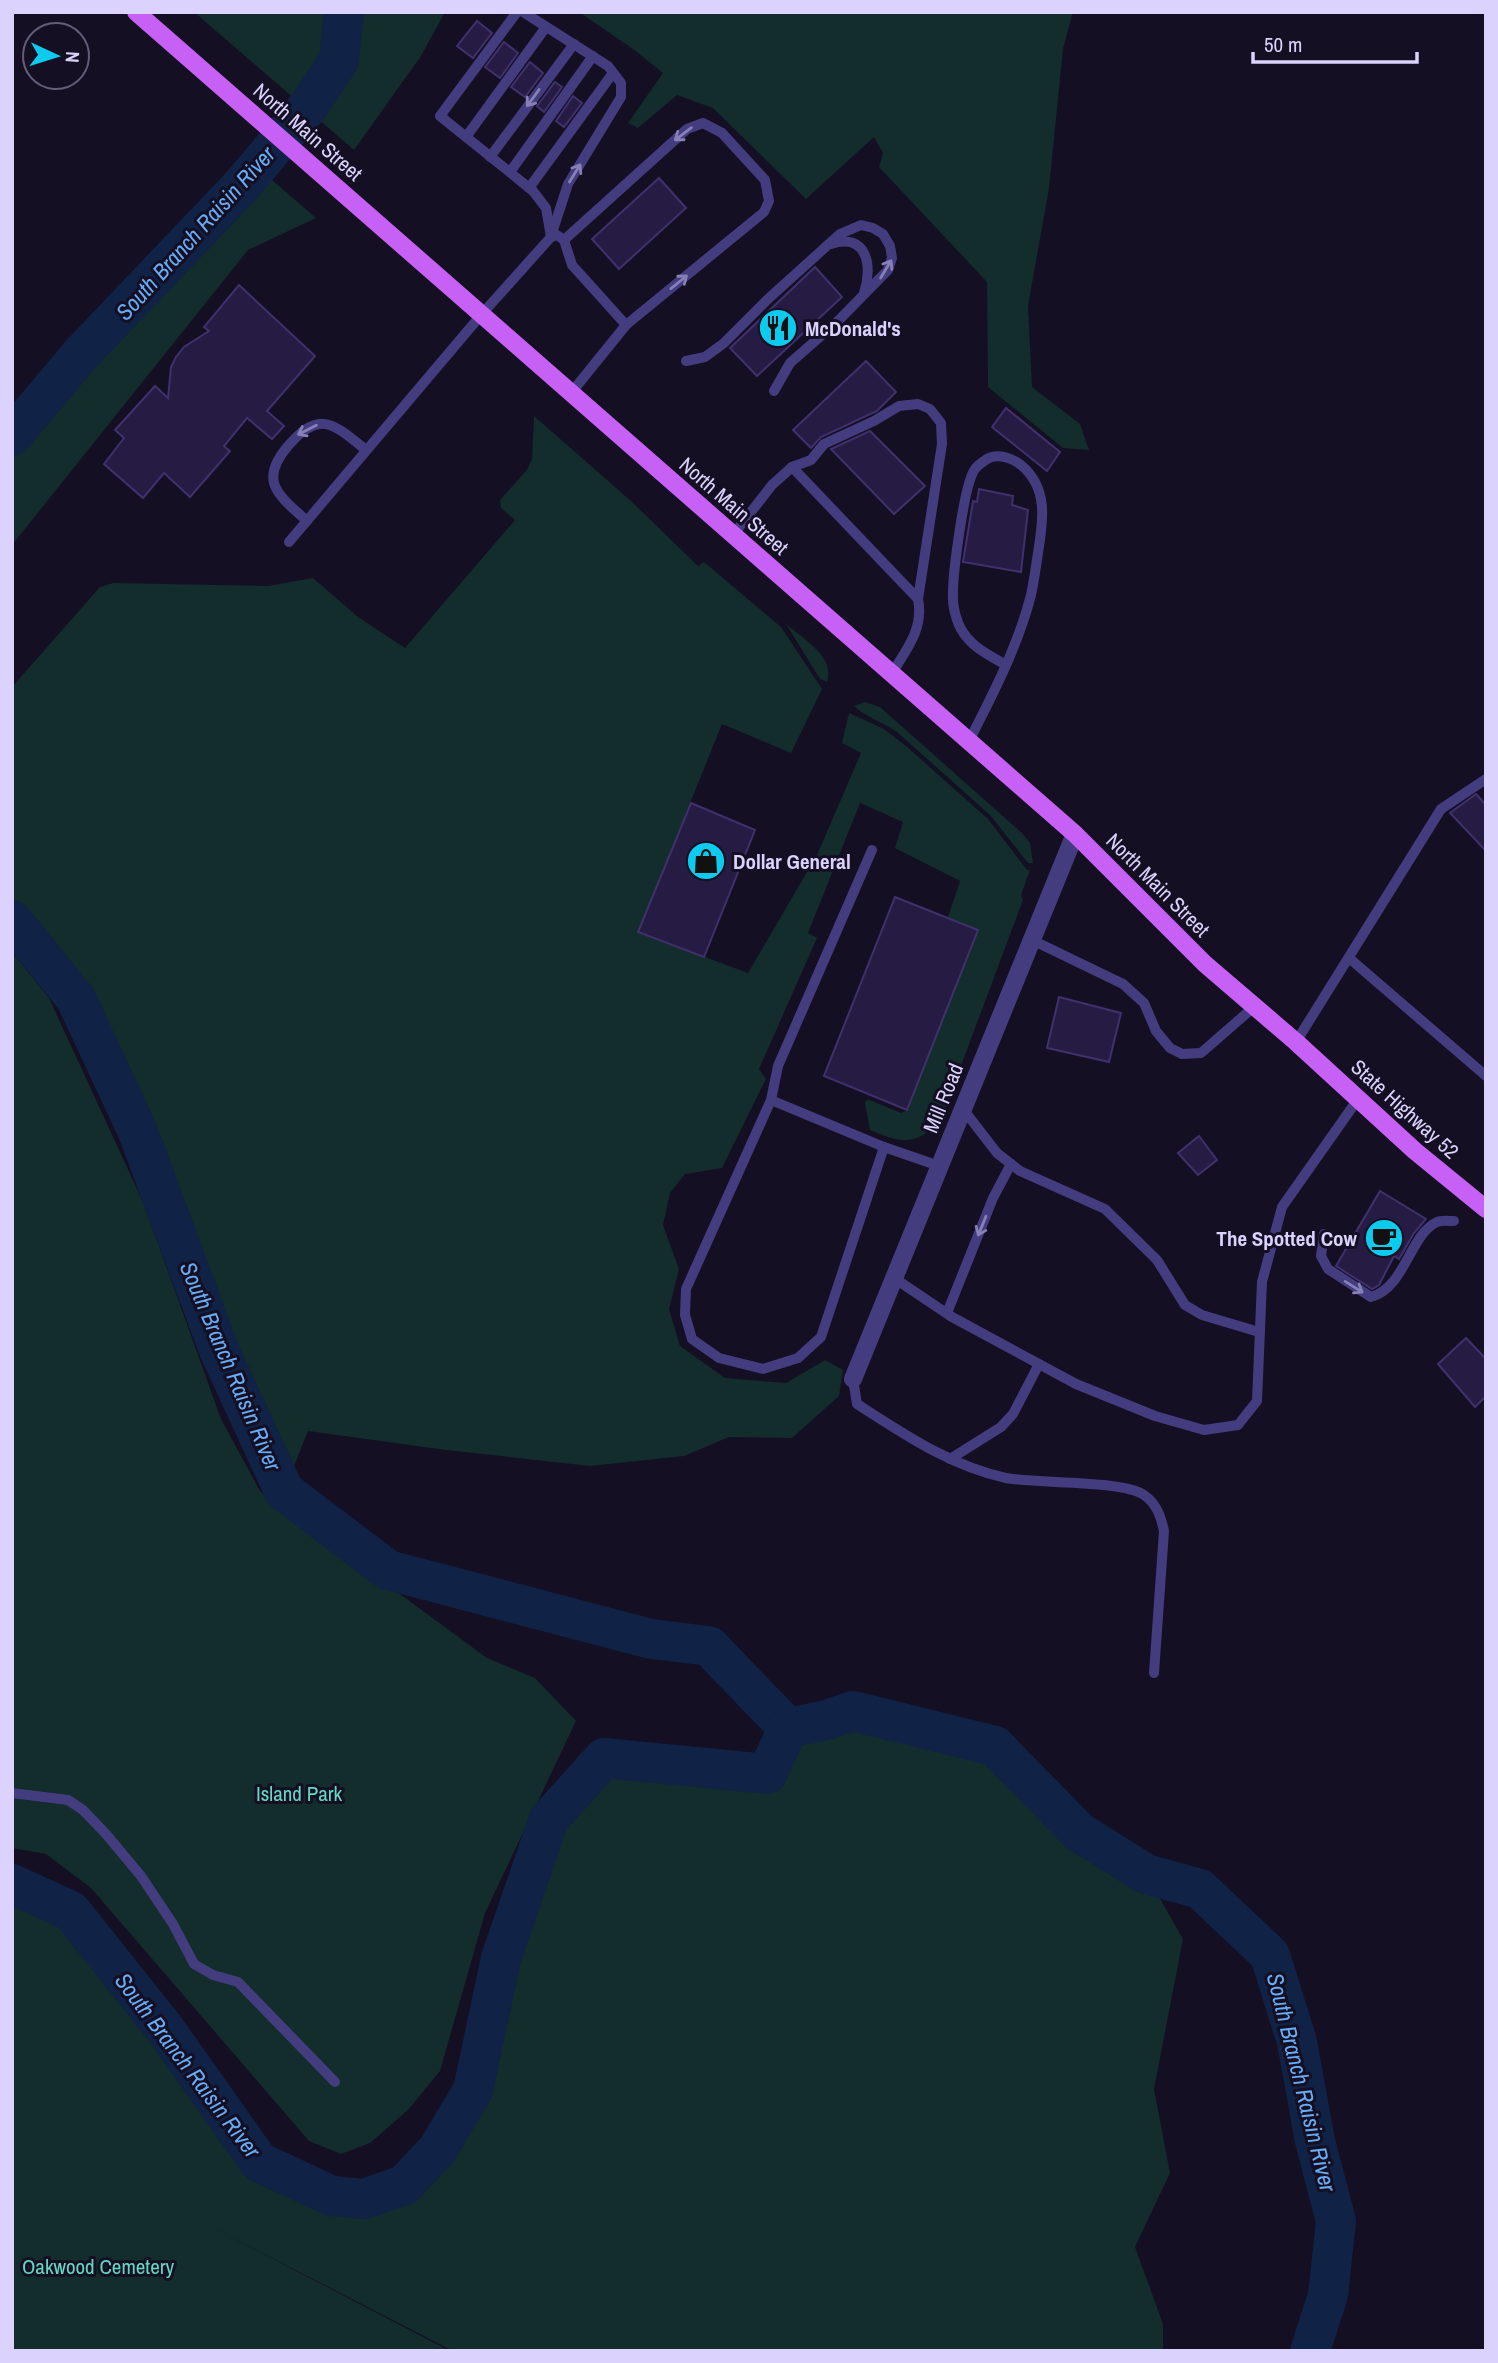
<svg xmlns="http://www.w3.org/2000/svg" width="1498" height="2363" font-family="'Archivo Narrow',sans-serif">
<rect width="100%" height="100%" fill="#140f23"/>
<!-- green -->
<g fill="#132c2c">
<polygon points="194,12 445,12 421,56 354,150"/>
<polygon points="579,12 1073,12 1063,49 1049,188 1028,306 1032,387 1080,424 1089,450 1063,448 988,387 987,282 879,167 883,153 874,137 806,199 713,108 677,95 638,128 628,123 663,73 633,49"/>
<polygon points="257,167 316,218 248,250 12,545 12,436 80,355"/>
<path d="M534 416 631 501 698 566 704 562 781 627 822 689 791 753 722 724 638 932 748 973 817 855 861 753 842 743 849 713 884 729 906 746 988 819 1027 870H1030L1021 895 1023 900 940 1122C915 1146 900 1143 870 1130L865 1103 867 1099 901 1113 907 1110 978 931 948 917 960 881 895 848 903 822 860 803 808 933 817 938 759 1069 766 1079 722 1168 685 1174 670 1193 663 1225 679 1269 669 1309 680 1346 725 1378 786 1383 825 1360 843 1370 839 1396 792 1438 729 1437 684 1456 590 1466 446 1450 308 1431 284 1491 219 1350 138 1132 77 999 12 920V687L100 587 113 583 268 586 313 578 358 617 405 648 515 520 501 508 500 500 527 470 532 459Z"/>
<path d="M786 624C802 638 836 657 827 682L820 679Z"/>
<path d="M865 702 880 707 1022 833 1030 843 1033 863H1028L990 815 897 732C883 722 867 718 854 706Z"/>
<polygon points="12,952 49,998 144,1204 221,1419 260,1491 487,1658 535,1678 576,1721 485,1913 440,2071 408,2110 370,2143 341,2154 309,2141 91,1888 46,1854 12,1848"/>
<polygon points="853,1711 995,1746 1079,1832 1146,1874 1183,1939 1154,2089 1170,2173 1135,2247 1163,2324 1163,2351 453,2351 208,2225 450,2351 12,2351 12,1884 71,1911 259,2162 332,2196 364,2199 404,2185 438,2149 473,2090 501,1958 549,1819 604,1758 767,1774 788,1728 826,1720"/>
</g>
<g fill="none" stroke-linecap="round" stroke-linejoin="round">
<!-- river -->
<g stroke="#102245" stroke-width="40">
<polyline points="12,436 80,355 242,185 307,108 339,60 344,12"/>
<polyline points="12,920 76,999 138,1132 219,1350 284,1491 388,1570 651,1639 709,1646 788,1728"/>
<polyline points="788,1728 826,1720 853,1711 995,1746 1079,1832 1146,1874 1200,1889 1270,1955 1297,2042 1315,2141 1336,2221 1328,2295 1310,2351"/>
<polyline points="12,1884 71,1911 165,2029 259,2162 332,2196 364,2199 404,2185 438,2149 473,2090 501,1958 549,1819 604,1758 767,1774 788,1728"/>
</g>
</g>
<!-- building -->
<g fill="#261c43" stroke="#40306d" stroke-width="2">
<polygon points="477,21 492,33 473,58 457,46"/>
<polygon points="504,42 518,53 500,78 485,67"/>
<polygon points="530,62 543,73 525,97 511,87"/>
<polygon points="555,82 562,87 544,112 537,106"/>
<polygon points="573,96 582,103 564,127 556,121"/>
<polygon points="659,178 686,208 619,269 592,239"/>
<polygon points="815,267 842,297 757,376 730,348"/>
<polygon points="239,285 315,356 267,411 284,426 272,439 247,418 224,446 230,451 190,497 164,473 143,498 104,464 124,438 115,430 155,386 168,398 171,367 176,357 184,347 209,331 204,327"/>
<polygon points="866,361 896,392 877,411 821,437 811,448 793,430"/>
<polygon points="1006,408 1060,452 1047,471 992,427"/>
<polygon points="870,431 925,486 894,514 831,449"/>
<polygon points="979,489 1013,496 1012,505 1028,510 1021,572 963,562 973,501 977,502"/>
<polygon points="1476,794 1486,805 1486,851 1450,813"/>
<polygon points="691,803 755,830 704,957 638,932"/>
<polygon points="895,897 978,930 907,1110 824,1076"/>
<polygon points="1059,997 1121,1013 1109,1062 1047,1048"/>
<polygon points="1199,1136 1217,1160 1198,1175 1178,1153"/>
<polygon points="1380,1191 1426,1219 1414,1233 1399,1259 1394,1256 1379,1285 1372,1289 1336,1266"/>
<polygon points="1466,1338 1486,1359 1486,1396 1475,1407 1438,1364"/>
</g>
<g fill="none" stroke-linecap="round" stroke-linejoin="round">
<!-- service -->
<g stroke="#433d7f" stroke-width="10">
<polyline points="517,12 440,116 533,191 546,208 551,237"/>
<polyline points="523,12 608,66 621,83 621,97 568,184 552,233"/>
<polyline points="466,137 546,27"/>
<polyline points="490,157 574,44"/>
<polyline points="510,172 593,56"/>
<polyline points="529,188 613,73"/>
<polyline points="564,240 687,129 703,123 722,133 765,180 769,201 764,212 626,325"/>
<path d="M831 244C867 232 873 266 864 293"/>
<polyline points="686,361 705,357 724,343 768,299 840,234 861,225 873,228 883,234 890,246 892,258 888,270 838,321 790,363 774,391"/>
<polyline points="792,467 811,460 824,444 874,421 899,406 918,404 930,409 941,423 942,444 918,599"/>
<path d="M307 521C278 495 258 481 288 446 296 437 306 426 319 424 336 422 354 441 366 450"/>
<path d="M733 535 772 485 792 467 918 599C924 628 907 649 892 673"/>
<polyline points="289,542 481,315 551,237 557,235 564,240 572,265 626,325 571,393"/>
<path d="M969 741C993 694 1018 646 1031 595 1034 581 1036 567 1038 553 1043 522 1049 488 1021 465 1012 458 998 453 987 459 984 461 977 466 975 469 964 483 952 578 953 599 953 608 957 622 961 629 971 647 989 655 1006 665"/>
<polyline points="1032,940 1123,984 1144,1003 1156,1031 1170,1048 1182,1054 1201,1053 1255,1006"/>
<polyline points="1349,958 1486,1076"/>
<polyline points="1296,1042 1441,809 1486,779"/>
<polyline points="771,1100 884,1147 821,1337 798,1358 763,1369 719,1358 692,1339 685,1315 686,1289 771,1100 778,1066 872,850"/>
<polyline points="963,1109 997,1153 1020,1171 1105,1209 1157,1260 1185,1305 1202,1315 1259,1332"/>
<polyline points="884,1147 939,1166"/>
<path d="M1324 1234 1321 1256 1328 1269 1371 1297C1405 1288 1410 1234 1437 1222 1441 1220 1449 1221 1454 1221"/>
<polyline points="894,1278 952,1317 1076,1384 1155,1416 1204,1430 1238,1425 1257,1401 1262,1282 1282,1207 1358,1099"/>
<polyline points="947,1313 993,1198 1011,1164"/>
<path d="M853 1379 857 1404C904 1434 950 1466 1006 1478 1037 1484 1123 1480 1144 1495 1157 1504 1161 1517 1164 1531L1154 1673"/>
<polyline points="950,1459 1001,1427 1013,1414 1039,1364"/>
<polyline points="12,1793 68,1800 83,1810 106,1834 141,1876 173,1924 194,1964 213,1975 238,1982 335,2082"/>
</g>
<!-- minor -->
<polyline stroke="#433d7f" stroke-width="18" points="853,1379 1075,834"/>
<!-- primary -->
<polyline stroke="#c761f6" stroke-width="18" points="136,12 1075,834 1205,964 1296,1042 1415,1151 1486,1209"/>
</g>
<!-- one-way arrows -->
<defs><path id="oneway-shaft" d="M-6 0H5M1.5-3L5.5 0L1.5 3" fill="none" stroke-width="1.6" stroke-linecap="round" stroke-linejoin="round" transform="scale(1.75)"/></defs>
<g stroke="#8780b8">
<use href="#oneway-shaft" transform="translate(533 98) rotate(126)"/>
<use href="#oneway-shaft" transform="translate(683 134) rotate(143)"/>
<use href="#oneway-shaft" transform="translate(575 173) rotate(-58)"/>
<use href="#oneway-shaft" transform="translate(886 269) rotate(-59)"/>
<use href="#oneway-shaft" transform="translate(679 282) rotate(-39)"/>
<use href="#oneway-shaft" transform="translate(307 430) rotate(153)"/>
<use href="#oneway-shaft" transform="translate(982 1226) rotate(112)"/>
<use href="#oneway-shaft" transform="translate(1354 1287) rotate(32)"/>
</g>
<!-- icons -->
<defs>
<g id="restaurant-disc" transform="scale(2.0125)"><circle r="9.5" fill="#0dcbef" stroke="#140f23"/><path d="M-5-6h1v4h1v-4h1v4h1v-4h1v5L-1.5 .5V6h-2V.5L-5-1ZM5-6V6H3V1.5H1.5Q1.5-4 5-6Z" fill="#111"/></g>
<g id="shop-disc" transform="scale(2.0125)"><circle r="9.5" fill="#0dcbef" stroke="#140f23"/><path d="M-5-2.5h2.3a2.7 3.5 0 0 1 5.4 0H5L5.5 6h-11ZM-1.5-2.5h3a1.5 2.3 0 0 0-3 0Z" fill="#111"/></g>
<g id="cafe-disc" transform="scale(2.0125)"><circle r="9.5" fill="#0dcbef" stroke="#140f23"/><path d="M-5.5-4.5H6V0H3Q3 3.5 0 3.5H-2.5Q-5.5 3.5-5.5 0ZM3-3.2v2h1.7v-2ZM-6 4.5H4V6H-6Z" fill="#111"/></g>
</defs>
<g fill-rule="evenodd">
<use href="#restaurant-disc" x="778" y="328"/>
<use href="#shop-disc" x="706" y="861"/>
<use href="#cafe-disc" x="1384" y="1238"/>
</g>
<g text-anchor="middle" dominant-baseline="central" stroke-width="6" stroke-linejoin="round" paint-order="stroke">
<!-- street labels -->
<g font-size="21" fill="#dbd3fd" stroke="#140f23">
<text transform="translate(308 132) rotate(41)">North Main Street</text>
<text transform="translate(734 506) rotate(41)">North Main Street</text>
<text transform="translate(1158 885) rotate(45)">North Main Street</text>
<text transform="translate(943 1098) rotate(-68)">Mill Road</text>
<text transform="translate(1405 1109) rotate(42)">State Highway 52</text>
</g>
<!-- poi labels -->
<g font-size="21" font-weight="bold" fill="#dbd3fd" stroke="#140f23" text-anchor="start">
<text x="805" y="328">McDonald's</text>
<text x="733" y="861">Dollar General</text>
<text x="1357" y="1238" text-anchor="end">The Spotted Cow</text>
</g>
<!-- park labels -->
<g font-size="21" fill="#63d9c2" stroke="#140f23">
<text x="299" y="1793">Island Park</text>
<text x="98" y="2266">Oakwood Cemetery</text>
</g>
<!-- water labels -->
<g font-size="23" font-style="italic" fill="#67acf7" stroke="#140f23">
<text transform="translate(195 233) rotate(-48)">South Branch Raisin River</text>
<text transform="translate(231 1366) rotate(67)">South Branch Raisin River</text>
<text transform="translate(188 2065) rotate(53)">South Branch Raisin River</text>
<text transform="translate(1302 2082) rotate(76)">South Branch Raisin River</text>
</g>
</g>
<!-- border -->
<rect width="1498" height="2363" fill="none" stroke="#dbd3fd" stroke-width="28"/>
<!-- north arrow -->
<g transform="translate(56 56) rotate(94)"><circle r="33" fill="#140f23" stroke="#645d7a" stroke-width="2"/>
<path d="M0-5L12 26L0 18L-12 26Z" fill="#0dcbef"/>
<text y="-10" font-size="19" font-weight="bold" text-anchor="middle" fill="#dbd3fd">N</text>
</g>
<!-- scale -->
<path d="M1253 52v10h164v-10" fill="none" stroke="#dbd3fd" stroke-width="3.5"/>
<text x="1264" y="52" font-size="21" fill="#dbd3fd" stroke="#140f23" stroke-width="5" paint-order="stroke">50 m</text>
</svg>
